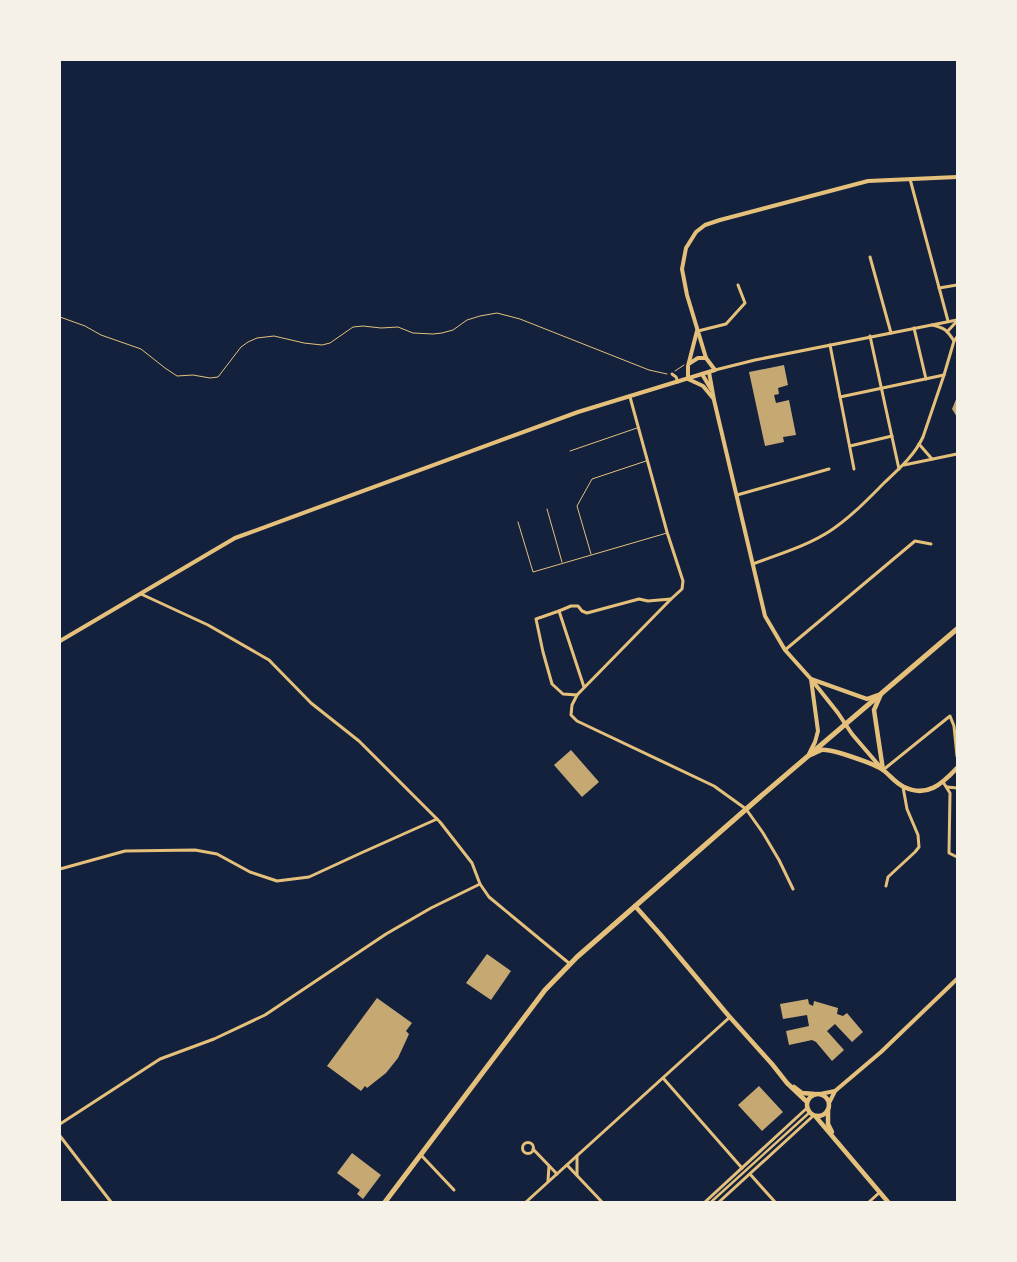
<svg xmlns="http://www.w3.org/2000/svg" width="1017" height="1262" font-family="Raleway,sans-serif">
<rect width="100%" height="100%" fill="#14213d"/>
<!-- building -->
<g fill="#c6a872">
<polygon points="784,365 788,385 778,388 779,394 774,395 776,403 789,400 796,435 783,437 784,442 765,446 749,372"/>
<polygon points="957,397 957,417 952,409"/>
<polygon points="571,750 599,782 582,797 554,765"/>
<polygon points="487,954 511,971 491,1000 466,983"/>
<polygon points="377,998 412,1023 406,1031 409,1034 398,1058 386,1073 367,1088 365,1086 361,1091 327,1066"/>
<polygon points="808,999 809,1004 813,1006 814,1001 838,1008 837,1014 843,1016 847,1013 863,1032 852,1042 835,1024 827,1031 844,1050 832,1061 816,1042 812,1040 789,1045 786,1031 809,1026 807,1015 783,1019 780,1004"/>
<polygon points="759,1086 783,1112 762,1131 738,1105"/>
<polygon points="352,1153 381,1175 363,1199 357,1194 360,1190 337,1173"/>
</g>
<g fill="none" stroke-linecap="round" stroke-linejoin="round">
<!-- path -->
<g stroke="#e5c07b" stroke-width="1">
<polyline points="60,317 85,326 101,335 141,349 165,368 177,376 193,375 210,378 218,377 241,347 248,342 257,338 274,336 304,343 322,345 330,343 353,327 363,326 381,328 398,327 413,333 433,334 442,333 453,330 467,320 480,316 497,313 520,319 649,370 667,374"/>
<polyline points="675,371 684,365"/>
</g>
<!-- service -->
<g stroke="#e5c07b" stroke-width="1">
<polyline points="570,451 637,428"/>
<polyline points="547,509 562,562"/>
<polyline points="518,522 533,572 667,533"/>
<polyline points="591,554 577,506 592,479 646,461"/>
</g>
<!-- pedestrian -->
<polyline stroke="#e5c07b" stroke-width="2.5" points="711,1202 809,1113"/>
<!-- minor -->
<g stroke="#e5c07b" stroke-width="3">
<polyline points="910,179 948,321"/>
<polyline points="870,257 891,333"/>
<polyline points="939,288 957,285"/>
<path d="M932 325C945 328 947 330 954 341"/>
<polyline points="914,328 926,379"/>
<polyline points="698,331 726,324 745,303 738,285"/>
<polyline points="947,332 957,321"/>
<polyline points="870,336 899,469"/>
<polyline points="830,345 854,469"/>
<polyline points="715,370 755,360 957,320"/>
<polyline points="672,374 676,377 678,382"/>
<polyline points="630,397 667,532 683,581 682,589 671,599 577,695 572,705 571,715 577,721 714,786 746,809 763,833 779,860 793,889"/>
<polyline points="840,397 944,375"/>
<polyline points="919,444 932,459"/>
<polyline points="850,446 892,436"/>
<polyline points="904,465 957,454"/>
<polyline points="737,495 829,469"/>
<path d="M753 564C779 554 807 546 830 531 850 518 867 500 884 483 899 469 914 456 923 437L944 375 954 341 957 337"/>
<polyline points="141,594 208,625 269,660 311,703 359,741 440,822 472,863 480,884 489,897 570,964"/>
<polyline points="559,611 584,687"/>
<polyline points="785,650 915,541 931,544"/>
<polyline points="577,695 563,694 552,684 543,652 536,619 559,611 571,606 578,606 582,611 587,613 639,599 648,601 671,599"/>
<polyline points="883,770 950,716 954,726 957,756"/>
<polyline points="943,782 950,793 949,853 957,857"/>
<polyline points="947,787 957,788"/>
<polyline points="60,869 125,851 195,850 217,854 250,872 277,881 309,877 361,853 437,819"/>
<polyline points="886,886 888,877 915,852 919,847 918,835 907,809 903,787"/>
<polyline points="663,1078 742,1168"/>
<polyline points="60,1124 160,1059 214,1039 265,1015 386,934 431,908 480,884"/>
<polyline points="60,1136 111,1202"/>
<circle cx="528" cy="1148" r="5.5"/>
<polyline points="533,1149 557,1174"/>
<polyline points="421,1155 454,1190"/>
<polyline points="577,1156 577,1175"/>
<polyline points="567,1165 602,1202"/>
<polyline points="750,1174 775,1202"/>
<polyline points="548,1181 549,1166"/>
<polyline points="526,1202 730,1017"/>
<polyline points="705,1202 807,1108"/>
<polyline points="719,1202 813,1116"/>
<polyline points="869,1202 880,1192"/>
</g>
<!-- tertiary -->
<g stroke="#e5c07b" stroke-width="4">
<polyline points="697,331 688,366 688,379 703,386 713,398"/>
<polyline points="690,363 698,358 706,358"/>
<polyline points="709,372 714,400 765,616 785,650 811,679 838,713 852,734 882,769"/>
<polyline points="702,374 711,389"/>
<polyline points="60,641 235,538 578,412 715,370 706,358 687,295 682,269 686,248 696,232 705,225 720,220 868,181 957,177"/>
<polyline points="809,754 815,742 818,731 811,679 867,699 878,695"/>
<polyline points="820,1094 835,1091"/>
<polyline points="829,1103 835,1091 881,1052 957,979"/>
</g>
<!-- secondary -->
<g stroke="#e5c07b" stroke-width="4.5">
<polyline points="881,694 874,710 883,770"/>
<path d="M810 755C814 754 818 751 821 750 830 748 875 764 883 770 890 775 895 783 904 787 927 798 942 784 957 768"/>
<polyline points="635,906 660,934 728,1015 772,1064 787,1083 807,1102"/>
<polyline points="794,1087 802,1093 815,1094"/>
<circle cx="818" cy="1105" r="11"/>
<polyline points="828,1110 828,1124 832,1132"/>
<polyline points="816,1117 888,1202"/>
</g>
<!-- primary -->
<polyline stroke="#e5c07b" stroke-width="5" points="385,1202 545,990 577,957 760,797 957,629"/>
</g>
<!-- border -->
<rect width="1017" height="1262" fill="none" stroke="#f6f1e7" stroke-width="122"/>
</svg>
